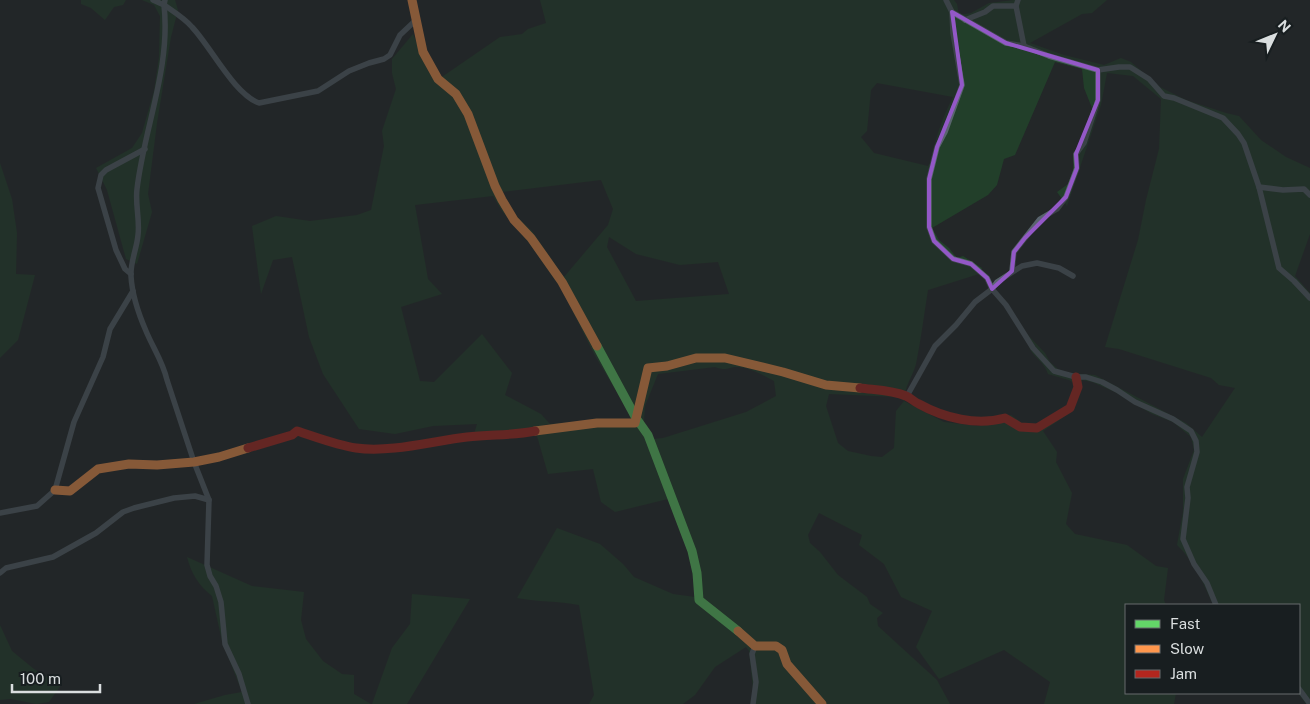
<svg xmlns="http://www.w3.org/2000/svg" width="1310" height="704" font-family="'Public Sans',sans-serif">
<rect width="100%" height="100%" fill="#232728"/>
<!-- green -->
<g fill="#223f2a" fill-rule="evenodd">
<polygon points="81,0 126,0 123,5 114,7 105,20 91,8 81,4"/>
<polygon points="142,0 175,0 178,10 171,37 157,123 148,194 152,212 137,264 126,259 107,190 96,168 132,148 142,133 154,91 159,57 160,16 154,5"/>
<path d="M540 0H954L957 4 959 15 971 13 989 3 1014 0H1107L1092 13 1082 14 1030 43 1064 55 1104 65 1121 58 1131 62 1160 87 1186 100 1226 113 1239 116 1261 140 1286 157 1310 168V234L1295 276 1310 293V704H1306L1298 693 1299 605H1213C1204 584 1194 561 1177 545L1183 512V479L1194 450 1191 437 1173 422 1152 414 1115 392 1092 382 1082 380 1074 410 1043 431 1057 452 1056 462 1072 493 1066 524 1075 534 1127 545 1156 566 1168 568 1164 600 1166 605H1126V693H1176L1174 704H1044L1050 682 1004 650 939 679 916 647 932 611 901 597 884 564 859 545 862 535 819 513 808 535 810 543 820 552 838 575 867 597 870 604 883 613 877 618 878 626 937 680 950 704H751L753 689 749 651 746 647 715 667 695 695 683 704H589L594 695 579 605C558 601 538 602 517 598L557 528 600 544 623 564 634 577 673 594 695 597C693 558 684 535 668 499L615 512 601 502 593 469 548 474 537 436 549 424 517 431 474 434 477 424 433 426 395 434 359 429 323 374 309 337 292 257 273 260 261 294 252 226 276 216 310 221 357 215 371 210 384 146 382 131 396 89 392 73V59L413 34 428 71 436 81 500 37 522 34 528 29 546 23ZM1055 62 1082 69 1084 88 1092 108 1080 144 1073 155V171L1068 184 1057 192 1067 206 1101 105 1107 73 1133 76 1161 99 1159 149 1146 200 1138 240 1105 347 1119 349 1211 378 1219 385 1235 388 1202 437 1186 423 1095 375 1068 373 1058 369 1050 362 1045 353 1027 334C1027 358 1042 356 1048 374L1069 380 1075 384 1067 407 1036 424 1022 423 1011 415 994 418 988 416 989 424 978 426 944 422 904 401C905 385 912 378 916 364 921 339 924 315 928 290L979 274 982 268 963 256 957 258 949 248 939 240 932 228 988 195 997 185 1004 159 1015 155ZM877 83 953 97C942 118 935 140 930 163L928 166 874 153 861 137 867 131 871 90ZM601 180 613 209 608 225 564 277 532 231 515 215 502 192ZM493 196 502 211 529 243 562 290 595 356 627 409 631 420H598L550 424 541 414 505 395 512 373 482 334 434 382 420 381 401 307 442 294 428 279 415 205ZM609 237 636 254 680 265 718 262 729 294 636 301 607 247ZM715 367C728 372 728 366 739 367 751 368 764 376 774 381L776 396 746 412 663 438 653 439 644 422 645 406 658 374ZM829 394 899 397 904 401 896 411 894 448 882 457 871 456 848 451 838 443 826 406Z"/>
<polygon points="0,163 12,199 17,233 16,274 35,275 18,340 0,358"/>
<path d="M187 557 252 586 304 592 301 620 306 639 323 661 342 674 354 675V694L371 704H194L225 695 242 692 222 641 212 596C199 586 191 573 187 557Z"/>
<polygon points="412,594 470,599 407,704 372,704 392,648 410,624"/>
<polygon points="0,625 12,651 34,669 61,685 49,702 36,704 11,699 0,700"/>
</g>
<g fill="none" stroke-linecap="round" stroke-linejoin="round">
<!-- street -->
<g stroke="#59646e" stroke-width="5.5">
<path d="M153 0 164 5C171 68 144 128 137 189 135 204 140 220 138 235 137 248 130 263 131 276 132 294 139 315 146 331 153 348 163 362 167 380L194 462 209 500 207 565 210 576 216 586 221 602 225 644 239 674 248 704"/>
<path d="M165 0 164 5C174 12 184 18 192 27 211 47 234 94 259 103L318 91 349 71 369 63 384 59 390 55 400 35 417 19"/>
<polyline points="946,0 952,12 953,33 962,85 945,132 937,147 929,179 929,227 934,241 953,259 971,264 987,278 992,289 1006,305 1033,348 1054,371 1076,377 1086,377 1102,382 1117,390 1135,402 1173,419 1191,431 1196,441 1197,452 1187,487 1188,498 1183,539 1194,564 1207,583 1216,605"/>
<polyline points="1016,6 1024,46"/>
<polyline points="952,12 1006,43 1024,46 1049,56 1098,70 1119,67 1130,67 1149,79 1164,96 1174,98 1223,118 1238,134 1244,143 1259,187 1279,268 1294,281 1310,298"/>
<polyline points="965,20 985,12 993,6 1016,6 1018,0"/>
<polyline points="1259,187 1283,190 1304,189 1310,195"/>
<polyline points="1012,271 1014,252 1040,219 1057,209 1066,197 1077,168 1076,154 1084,143 1098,100 1098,70"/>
<polyline points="131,274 125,269 116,250 98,188 101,175 106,170 145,149"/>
<polyline points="907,396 935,346 956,325 975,302 992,289 997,282 1022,266 1037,263 1059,268 1073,276"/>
<polyline points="0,513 37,506 55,490 74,422 103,357 110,329 133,291"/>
<polyline points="0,573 6,568 53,557 96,533 123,512 134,508 174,498 195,496 209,500"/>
<polyline points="1299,689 1310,704"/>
<polyline points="753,704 756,682 752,654 755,646"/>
</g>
<!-- fast -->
<polyline stroke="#63d668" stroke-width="9" points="597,346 636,418 648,435 692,551 697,573 699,600 738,631"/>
<!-- slow -->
<g stroke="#ff974d" stroke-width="9">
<polyline points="412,0 423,52 438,79 456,94 468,114 495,186 502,200 514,220 531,238 562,282 597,346"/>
<polyline points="535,431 597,423 635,423 648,368 667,366 696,358 725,358 783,372 826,385 860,388"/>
<polyline points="55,490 70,491 98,469 129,464 157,465 194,462 219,457 248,448"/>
<polyline points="738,631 755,646 776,646 782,650 787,664 822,704"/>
</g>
<!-- jam -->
<g stroke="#b3261e" stroke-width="9">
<path d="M860 388C875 390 892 390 906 396 911 398 914 402 919 404 944 418 977 426 1005 418L1020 427 1037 428 1070 408 1078 387 1076 377"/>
<path d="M248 448 292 435 297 431C316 437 336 445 356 448 390 453 433 441 467 437 490 434 512 436 535 431"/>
</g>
</g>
<!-- marked area -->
<path d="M0 0H1310V704H0ZM952 12 1006 43 1098 70V100L1076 154 1077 168 1066 197 1025 238 1014 252 1012 271 992 289 987 278 971 264 953 259 934 241 929 227V179L937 147 962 85Z" fill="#232728" fill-opacity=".55" fill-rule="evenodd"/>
<path fill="none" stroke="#9358c7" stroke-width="4" stroke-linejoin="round" d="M952 12 1006 43 1098 70V100L1076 154 1077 168 1066 197 1025 238 1014 252 1012 271 992 289 987 278 971 264 953 259 934 241 929 227V179L937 147 962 85Z"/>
<!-- legend -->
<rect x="1125" y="604" width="175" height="90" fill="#181e20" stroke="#666b6c"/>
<rect x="1135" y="620" width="25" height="8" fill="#63d668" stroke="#666b6c"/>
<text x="1170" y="629" font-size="15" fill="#dadedf">Fast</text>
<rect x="1135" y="645" width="25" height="8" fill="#ff974d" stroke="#666b6c"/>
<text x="1170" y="654" font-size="15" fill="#dadedf">Slow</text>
<rect x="1135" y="670" width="25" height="8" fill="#b3261e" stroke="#666b6c"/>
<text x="1170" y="679" font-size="15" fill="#dadedf">Jam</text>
<!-- north arrow -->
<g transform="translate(1275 35) rotate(47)" stroke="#181e20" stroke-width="4" paint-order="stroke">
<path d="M0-4L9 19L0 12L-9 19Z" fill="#dadedf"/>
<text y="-8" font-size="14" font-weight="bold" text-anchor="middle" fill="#dadedf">N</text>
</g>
<!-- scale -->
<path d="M12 684v8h88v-8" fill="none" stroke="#dadedf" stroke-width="2.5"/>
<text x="20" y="684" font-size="15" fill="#dadedf" stroke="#181e20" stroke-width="4" paint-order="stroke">100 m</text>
</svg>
